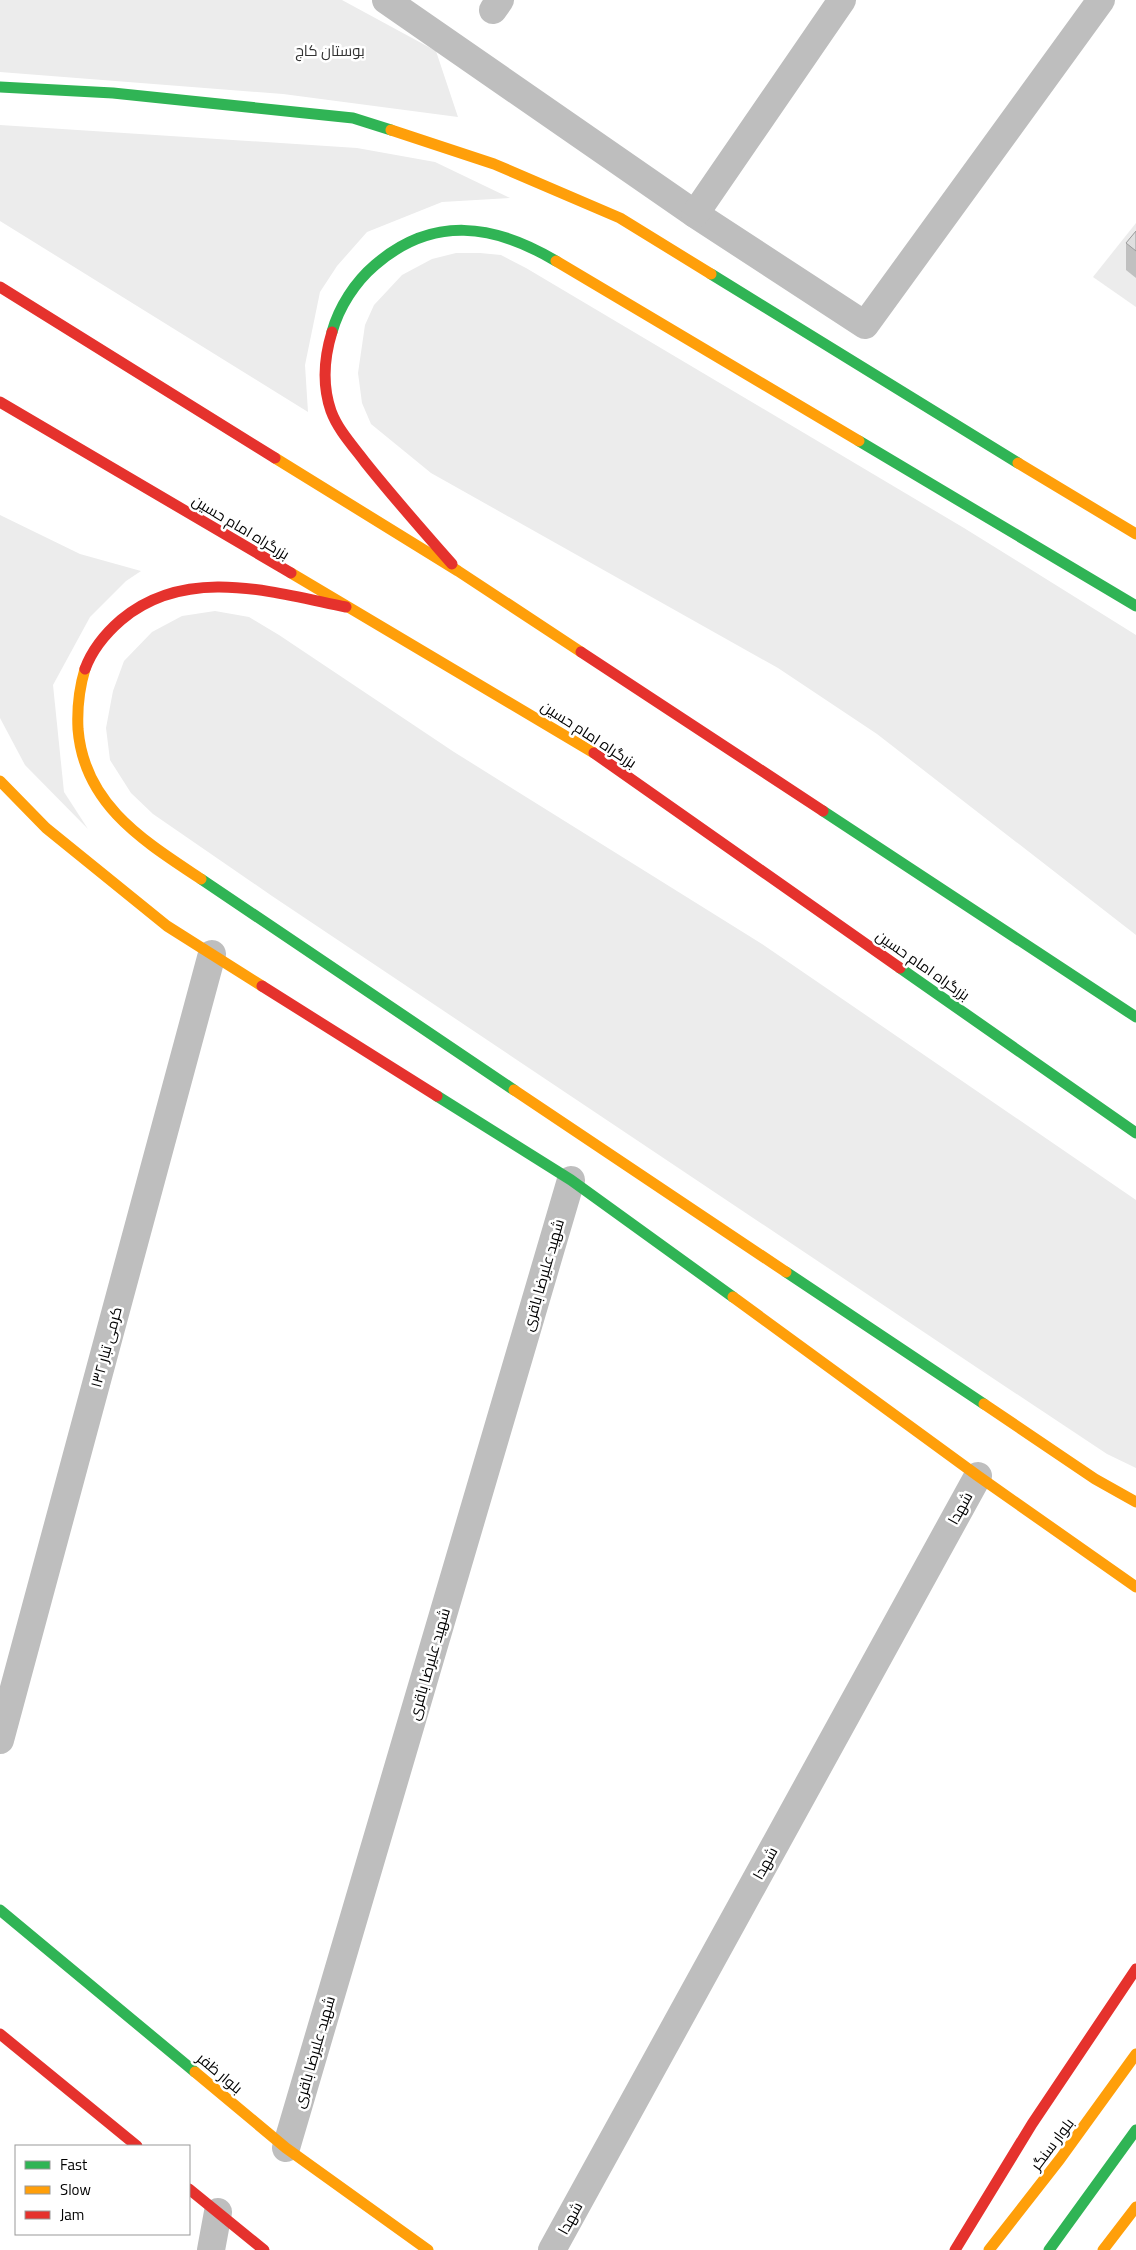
<svg xmlns="http://www.w3.org/2000/svg" width="1136" height="2250" font-family="'Titillium Web',Cairo,sans-serif">
<rect width="100%" height="100%" fill="#fff"/>
<!-- green -->
<g fill="#ececec">
<polygon points="0,0 342,0 436,51 458,117 283,94 0,72"/>
<polygon points="0,125 357,148 435,162 510,198 442,202 367,232 337,266 320,292 305,365 308,412 0,221"/>
<polygon points="1136,223 1136,307 1093,277"/>
<polygon points="456,253 480,253 501,255 526,268 964,528 1136,635 1136,935 877,734 778,668 431,473 371,424 362,403 358,373 365,325 374,305 402,275 432,259"/>
<polygon points="0,515 80,554 141,571 126,581 90,617 53,685 64,792 88,829 25,765 0,718"/>
<polygon points="215,611 249,617 279,635 454,752 762,944 1136,1200 1136,1468 1107,1454 985,1373 272,896 153,814 131,793 110,760 106,728 113,691 124,661 152,632 182,616"/>
</g>
<g fill="none" stroke-linecap="round" stroke-linejoin="round">
<!-- street -->
<g stroke="#bebebe" stroke-width="28">
<polyline points="386,0 695,214 865,325 1101,0"/>
<polyline points="493,10 500,0"/>
<polyline points="695,214 842,0"/>
<polyline points="0,1740 212,954"/>
<polyline points="286,2148 571,1180"/>
<polyline points="211,2250 218,2212"/>
<polyline points="552,2250 978,1476"/>
</g>
<!-- fast -->
<g stroke="#30b455" stroke-width="11">
<polyline points="0,87 113,93 353,118 391,130"/>
<polyline points="711,274 1018,463"/>
<path d="M332 332C339 307 355 282 375 265 433 215 494 224 556 261"/>
<polyline points="859,441 1136,606"/>
<polyline points="823,811 1136,1017"/>
<polyline points="201,879 514,1090"/>
<polyline points="900,968 1136,1133"/>
<polyline points="437,1096 571,1180 733,1297"/>
<polyline points="786,1272 984,1404"/>
<polyline points="0,1910 195,2072"/>
<polyline points="1049,2250 1136,2130"/>
</g>
<!-- slow -->
<g stroke="#ff9f0a" stroke-width="11">
<polyline points="391,130 494,164 620,218 711,274"/>
<polyline points="556,261 859,441"/>
<polyline points="275,458 458,571 581,652"/>
<polyline points="1018,463 1136,534"/>
<polyline points="291,573 594,753"/>
<path d="M85 669C79 689 77 709 78 729 84 805 144 841 201 879"/>
<polyline points="0,781 46,828 167,926 262,986"/>
<polyline points="514,1090 786,1272"/>
<polyline points="733,1297 978,1476 1136,1587"/>
<polyline points="984,1404 1095,1479 1136,1502"/>
<polyline points="195,2072 286,2148 428,2250"/>
<polyline points="989,2250 1060,2159 1136,2054"/>
<polyline points="1103,2250 1136,2207"/>
</g>
<!-- jam -->
<g stroke="#e5322d" stroke-width="11">
<polyline points="0,287 275,458"/>
<path d="M332 332C324 358 322 385 331 411 338 430 353 446 365 462 393 497 422 530 452 564"/>
<polyline points="0,402 291,573"/>
<polyline points="581,652 823,811"/>
<path d="M85 669C92 650 106 633 121 620 186 565 272 592 346 607"/>
<polyline points="594,753 900,968"/>
<polyline points="262,986 437,1096"/>
<polyline points="0,2034 137,2146"/>
<polyline points="189,2189 264,2250"/>
<polyline points="955,2250 1032,2124 1136,1969"/>
</g>
</g>
<!-- wall -->
<polygon fill="#c0c0c0" points="1136,231 1136,278 1126,270 1126,243"/>
<!-- building -->
<polygon fill="#dfdfdf" stroke="#9c9c9c" points="1136,231 1136,251 1126,243"/>
<g text-anchor="middle" dominant-baseline="central" stroke-width="5" stroke-linejoin="round" paint-order="stroke">
<!-- park labels -->
<g font-size="15" fill="#333" stroke="#fff">
<text x="330" y="50">بوستان کاج</text>
</g>
<!-- street labels -->
<g font-size="15" fill="#000" stroke="#fff">
<text transform="translate(241 527) rotate(31)">بزرگراه امام حسین</text>
<text transform="translate(589 734) rotate(33)">بزرگراه امام حسین</text>
<text transform="translate(923 965) rotate(35)">بزرگراه امام حسین</text>
<text transform="translate(543 1275) rotate(-74)">شهید علیرضا باقری</text>
<text transform="translate(106 1347) rotate(-75)">کرمی تبار ۱۳۲</text>
<text transform="translate(960 1508) rotate(-61)">شهدا</text>
<text transform="translate(429 1664) rotate(-74)">شهید علیرضا باقری</text>
<text transform="translate(765 1863) rotate(-61)">شهدا</text>
<text transform="translate(314 2052) rotate(-74)">شهید علیرضا باقری</text>
<text transform="translate(220 2073) rotate(40)">بلوار ظفر</text>
<text transform="translate(1052 2144) rotate(-53)">بلوار سنگر</text>
<text transform="translate(570 2218) rotate(-61)">شهدا</text>
</g>
</g>
<!-- legend -->
<rect x="15" y="2145" width="175" height="90" fill="#ffffff" stroke="#999999"/>
<rect x="25" y="2161" width="25" height="8" fill="#30b455" stroke="#999999"/>
<text x="60" y="2170" font-size="15" fill="#000000">Fast</text>
<rect x="25" y="2186" width="25" height="8" fill="#ff9f0a" stroke="#999999"/>
<text x="60" y="2195" font-size="15" fill="#000000">Slow</text>
<rect x="25" y="2211" width="25" height="8" fill="#e5322d" stroke="#999999"/>
<text x="60" y="2220" font-size="15" fill="#000000">Jam</text>
</svg>
